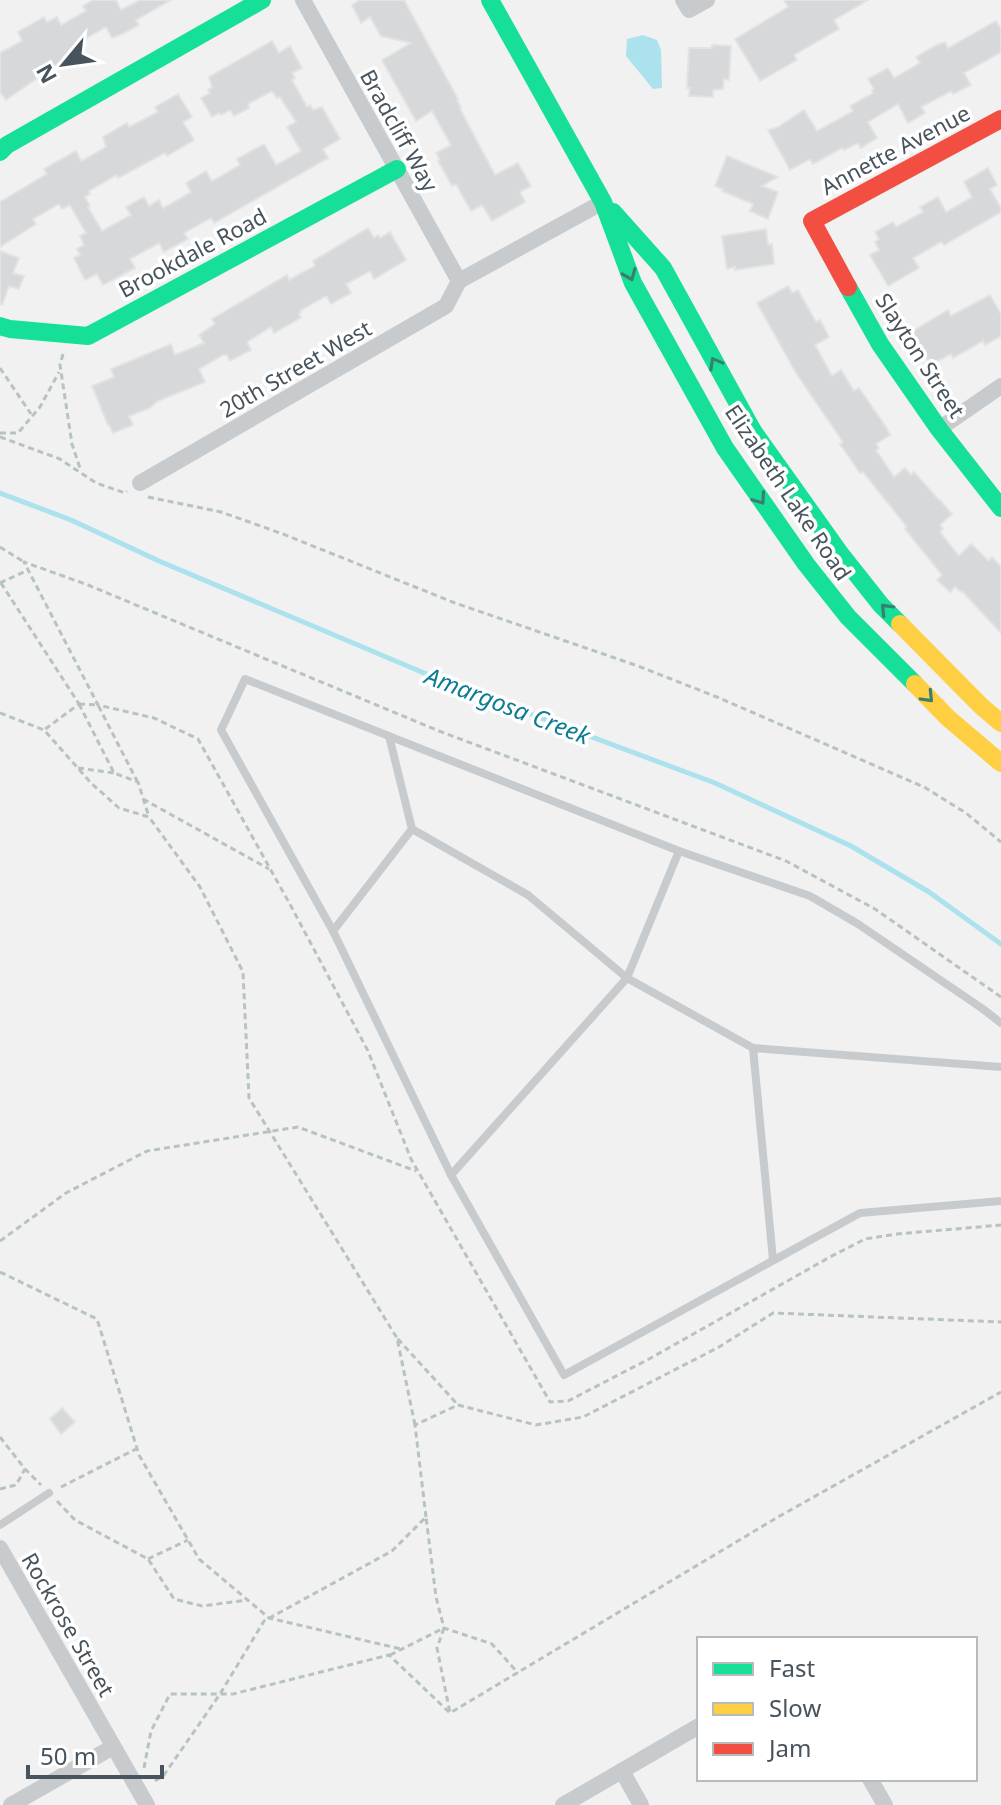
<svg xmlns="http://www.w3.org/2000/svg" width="1001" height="1805" font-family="'Noto Sans',sans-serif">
<rect width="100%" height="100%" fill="#f1f1f1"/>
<!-- water -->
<polygon fill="#abe2ed" points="643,35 657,40 661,50 662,88 653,89 626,56 627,39"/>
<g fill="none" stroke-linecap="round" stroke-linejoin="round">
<!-- stream -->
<polyline stroke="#abe2ed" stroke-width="5" points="0,493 71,520 159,561 450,684 715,783 851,846 929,892 1001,944"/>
</g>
<!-- building -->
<g fill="#d7d8d9" stroke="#e2e3e4" stroke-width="2">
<polygon points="93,0 116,0 121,10 140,0 171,0 136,20 139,25 122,34 112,38 106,27 78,43 85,55 62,68 59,63 6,100 0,92 0,53 22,41 18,32 44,17 47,22 57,17 61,25 86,11 83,6"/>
<polygon points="360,0 404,0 458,99 457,100 461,108 460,109 495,175 518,163 531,186 520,192 525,202 492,221 482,205 471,211 456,184 452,186 438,161 440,160 436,153 451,145 432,111 416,121 382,60 411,43 381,36 370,17 361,23 352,5"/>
<polygon points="784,0 868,0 834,20 839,29 794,55 797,60 760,81 735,39 788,7"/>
<polygon points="996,21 1001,29 1001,52 964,73 971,85 953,94 951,91 921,107 925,113 908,123 898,104 868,122 877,138 861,148 858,143 844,150 842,148 813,164 810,159 790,170 768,130 778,127 804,110 817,131 853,111 850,106 873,93 872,90 874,89 868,79 888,68 894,78 920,63 916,57 937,45 945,42 948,48"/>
<polygon points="272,41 279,53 290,46 302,68 292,73 295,78 292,80 307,107 310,105 313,110 322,107 340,139 323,149 328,158 214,223 211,218 184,233 188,239 164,252 159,243 130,259 135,268 103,285 97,274 85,280 74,258 80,255 77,249 84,245 80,236 86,233 70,205 62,209 59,204 33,219 36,224 0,247 0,202 47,174 44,169 76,151 81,161 106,147 103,137 127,123 129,127 158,112 155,107 178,94 192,117 183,122 194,140 167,156 165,153 118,178 117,175 89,191 90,194 85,197 90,206 88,207 102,231 131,215 126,207 144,197 149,206 159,200 163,208 191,192 186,183 206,171 212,181 240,165 237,159 264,144 276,165 301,151 287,127 296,122 280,97 277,98 272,91 248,104 249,108 234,116 230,110 221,115 219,113 212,117 201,98 210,93 208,90 212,87 209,77"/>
<polygon points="712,45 731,46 729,80 724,79 723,89 713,90 713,97 689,96 690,88 687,88 689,48 712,48"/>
<polygon points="727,156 778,177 762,186 778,192 768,219 750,211 753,204 722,191 723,189 715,186"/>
<polygon points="988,168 997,185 990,189 1001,208 1001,212 944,245 941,242 913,258 919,268 888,286 870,255 879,250 875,242 879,239 875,232 893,222 896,227 923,212 920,207 938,197 946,212 972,197 964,182"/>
<polygon points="368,228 374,238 378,235 380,238 390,232 406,260 374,279 370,271 346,284 351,293 331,304 327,297 324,297 300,311 301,312 299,314 301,317 299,319 274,333 271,327 247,342 251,350 230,361 227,355 223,355 199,369 205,382 158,401 150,408 129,416 133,425 113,433 109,425 108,425 92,386 114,377 111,369 171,344 175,355 204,343 199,335 215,324 212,319 287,275 289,280 315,266 313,261"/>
<polygon points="766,229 768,245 772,244 774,264 735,270 735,267 727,269 722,236"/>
<polygon points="0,251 19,258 13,273 24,276 19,289 9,286 2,305 0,304"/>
<polygon points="788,286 792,293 798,290 816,322 820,320 829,337 815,345 832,376 841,370 854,391 859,388 886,427 890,435 876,444 879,448 876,450 894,477 905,468 911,475 914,472 939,500 940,500 952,514 940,525 943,529 940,532 959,556 971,544 989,561 992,557 1001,567 1001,633 962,591 961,592 955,587 950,592 937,580 942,575 905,529 907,527 863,472 860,473 840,444 843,442 796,373 757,303"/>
<polygon points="990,295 1001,314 1001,336 985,345 983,341 953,358 951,354 930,365 911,332 948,310 951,316"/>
<polygon points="62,1408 75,1422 61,1434 50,1419"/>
</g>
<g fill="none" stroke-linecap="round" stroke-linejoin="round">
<!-- path -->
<g stroke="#b7c3bf" stroke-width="3" stroke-dasharray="6 4" stroke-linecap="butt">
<polyline points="63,354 60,365 72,444 81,471"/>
<polyline points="0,368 31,414"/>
<polyline points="0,433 18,433 40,407 59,372"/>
<polyline points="0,437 60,459 96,483 125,493 127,491"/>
<polyline points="148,497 221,512 283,534 455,603 638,666 717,697 924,787 966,813 1001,842"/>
<polyline points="0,547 24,562"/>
<polyline points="0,583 28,570"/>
<polyline points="1,583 79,704 44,730"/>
<polyline points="79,704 114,773 138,782 149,817"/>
<polyline points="79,704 98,705 137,781"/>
<polyline points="0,713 44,730 91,783 119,808 149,817 200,887 243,972 249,1098 397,1338"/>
<polyline points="78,768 114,773"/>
<polyline points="143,799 269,869"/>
<polyline points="1001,997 875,909 786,861 439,731 88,585 24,562 98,705 154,718 198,739 292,908 368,1051 411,1159 550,1402 568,1401 649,1359 830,1257 865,1239 897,1234 1001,1225"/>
<polyline points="0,1241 66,1193 147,1151 298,1127 416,1171"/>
<polyline points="0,1272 97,1319 139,1455 199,1559 269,1618 401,1649"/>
<polyline points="415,1425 397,1338 458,1405"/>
<polyline points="0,1437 25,1469 41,1485"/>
<polyline points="61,1487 136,1449"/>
<polyline points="0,1489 16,1485 25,1469"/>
<polyline points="57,1501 75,1520 148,1559 174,1599 202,1606 248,1600"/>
<polyline points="426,1517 415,1425 458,1405 536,1425 583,1417 719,1347 773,1313 1001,1322"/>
<polyline points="148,1559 188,1540"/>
<polyline points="444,1628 437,1648 450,1713"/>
<polyline points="390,1655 444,1628"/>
<polyline points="144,1768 151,1731 170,1694 233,1694 389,1655 450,1713 778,1517 1001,1392"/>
<polyline points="155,1781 164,1775 220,1694 264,1621 392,1551 426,1517 436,1597 444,1628 492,1644 518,1673"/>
</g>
<!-- lane -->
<g stroke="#c8cbcd" stroke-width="8">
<polyline points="389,736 412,829 333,931 221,730 245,679 679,851 627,978 451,1175"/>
<polyline points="412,829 528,895 627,978 753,1048 1001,1067"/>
<polyline points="679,851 810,896 858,924 983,1009 1001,1023"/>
<polyline points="333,931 451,1175 564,1375 860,1213 1001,1201"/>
<polyline points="753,1048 773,1260"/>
<polyline points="0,1525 49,1493"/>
</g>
<!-- street -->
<g stroke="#c8cbcd" stroke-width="16">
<polyline points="303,0 459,281"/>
<polyline points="683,0 689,10 707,0"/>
<polyline points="459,281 603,202"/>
<polyline points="939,429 1001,386"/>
<polyline points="140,483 446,306 459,281"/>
<polyline points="0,1548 147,1805"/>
<polyline points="622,1771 641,1805"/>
<polyline points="870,1779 885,1805"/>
<polyline points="11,1805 113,1747"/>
<polyline points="563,1805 699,1726"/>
</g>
<!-- fast -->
<g stroke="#16e098" stroke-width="18">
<polyline points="490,0 603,202 633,283 725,448 806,564 848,617 915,684"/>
<polyline points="0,152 7,145 262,0"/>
<polyline points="613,212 663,268 753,431 839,552 881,605 900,624"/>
<polyline points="848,287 880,344 939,429 1001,508"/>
<polyline points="0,326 10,329 88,336 397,169"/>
</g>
<!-- slow -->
<g stroke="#ffcf43" stroke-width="18">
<polyline points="900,624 981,706 1001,723"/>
<polyline points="915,684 948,718 1001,763"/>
</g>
<!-- jam -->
<polyline stroke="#f24e42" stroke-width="18" points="848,287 812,221 1001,119"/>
</g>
<!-- one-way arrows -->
<defs><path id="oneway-chevron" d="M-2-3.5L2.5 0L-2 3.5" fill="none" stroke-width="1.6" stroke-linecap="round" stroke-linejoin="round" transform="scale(2)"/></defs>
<g stroke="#397e6f">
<use href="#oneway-chevron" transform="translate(630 275) rotate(68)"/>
<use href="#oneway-chevron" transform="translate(715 363) rotate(-119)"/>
<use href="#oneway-chevron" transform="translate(760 499) rotate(55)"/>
<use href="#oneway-chevron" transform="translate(886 609) rotate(-134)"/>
<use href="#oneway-chevron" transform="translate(928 697) rotate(46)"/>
</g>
<g text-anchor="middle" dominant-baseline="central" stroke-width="7" stroke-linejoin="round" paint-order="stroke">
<!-- street labels -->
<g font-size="22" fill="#48545d" stroke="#fff">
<text transform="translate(400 130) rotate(61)">Bradcliff Way</text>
<text transform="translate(895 149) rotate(-28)">Annette Avenue</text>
<text transform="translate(192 252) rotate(-28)">Brookdale Road</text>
<text transform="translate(921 355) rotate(57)">Slayton Street</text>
<text transform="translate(295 368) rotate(-30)">20th Street West</text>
<text transform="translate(789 492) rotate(56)">Elizabeth Lake Road</text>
<text transform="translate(69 1624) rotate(60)">Rockrose Street</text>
</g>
<!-- water labels -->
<g font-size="24" font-style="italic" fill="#0e7c93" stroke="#fff">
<text transform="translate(508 705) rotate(21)">Amargosa Creek</text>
</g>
</g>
<!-- legend -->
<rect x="697" y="1637" width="280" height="144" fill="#ffffff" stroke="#b6bbbe" stroke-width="2"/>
<rect x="713" y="1663" width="40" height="12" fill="#16e098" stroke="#b6bbbe" stroke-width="2"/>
<text x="769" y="1677" font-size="24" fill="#48545d">Fast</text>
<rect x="713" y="1703" width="40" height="12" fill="#ffcf43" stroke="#b6bbbe" stroke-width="2"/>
<text x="769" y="1717" font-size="24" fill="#48545d">Slow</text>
<rect x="713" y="1743" width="40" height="12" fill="#f24e42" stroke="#b6bbbe" stroke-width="2"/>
<text x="769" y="1757" font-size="24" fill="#48545d">Jam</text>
<!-- north arrow -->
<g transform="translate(64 64) rotate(241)" stroke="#ffffff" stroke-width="6" paint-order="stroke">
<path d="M0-6L14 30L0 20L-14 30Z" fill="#48545d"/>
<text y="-12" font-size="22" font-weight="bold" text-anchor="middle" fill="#48545d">N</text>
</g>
<!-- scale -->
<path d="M28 1765v12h134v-12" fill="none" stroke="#48545d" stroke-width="4"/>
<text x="40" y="1765" font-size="24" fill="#48545d" stroke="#ffffff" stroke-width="6" paint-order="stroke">50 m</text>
</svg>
